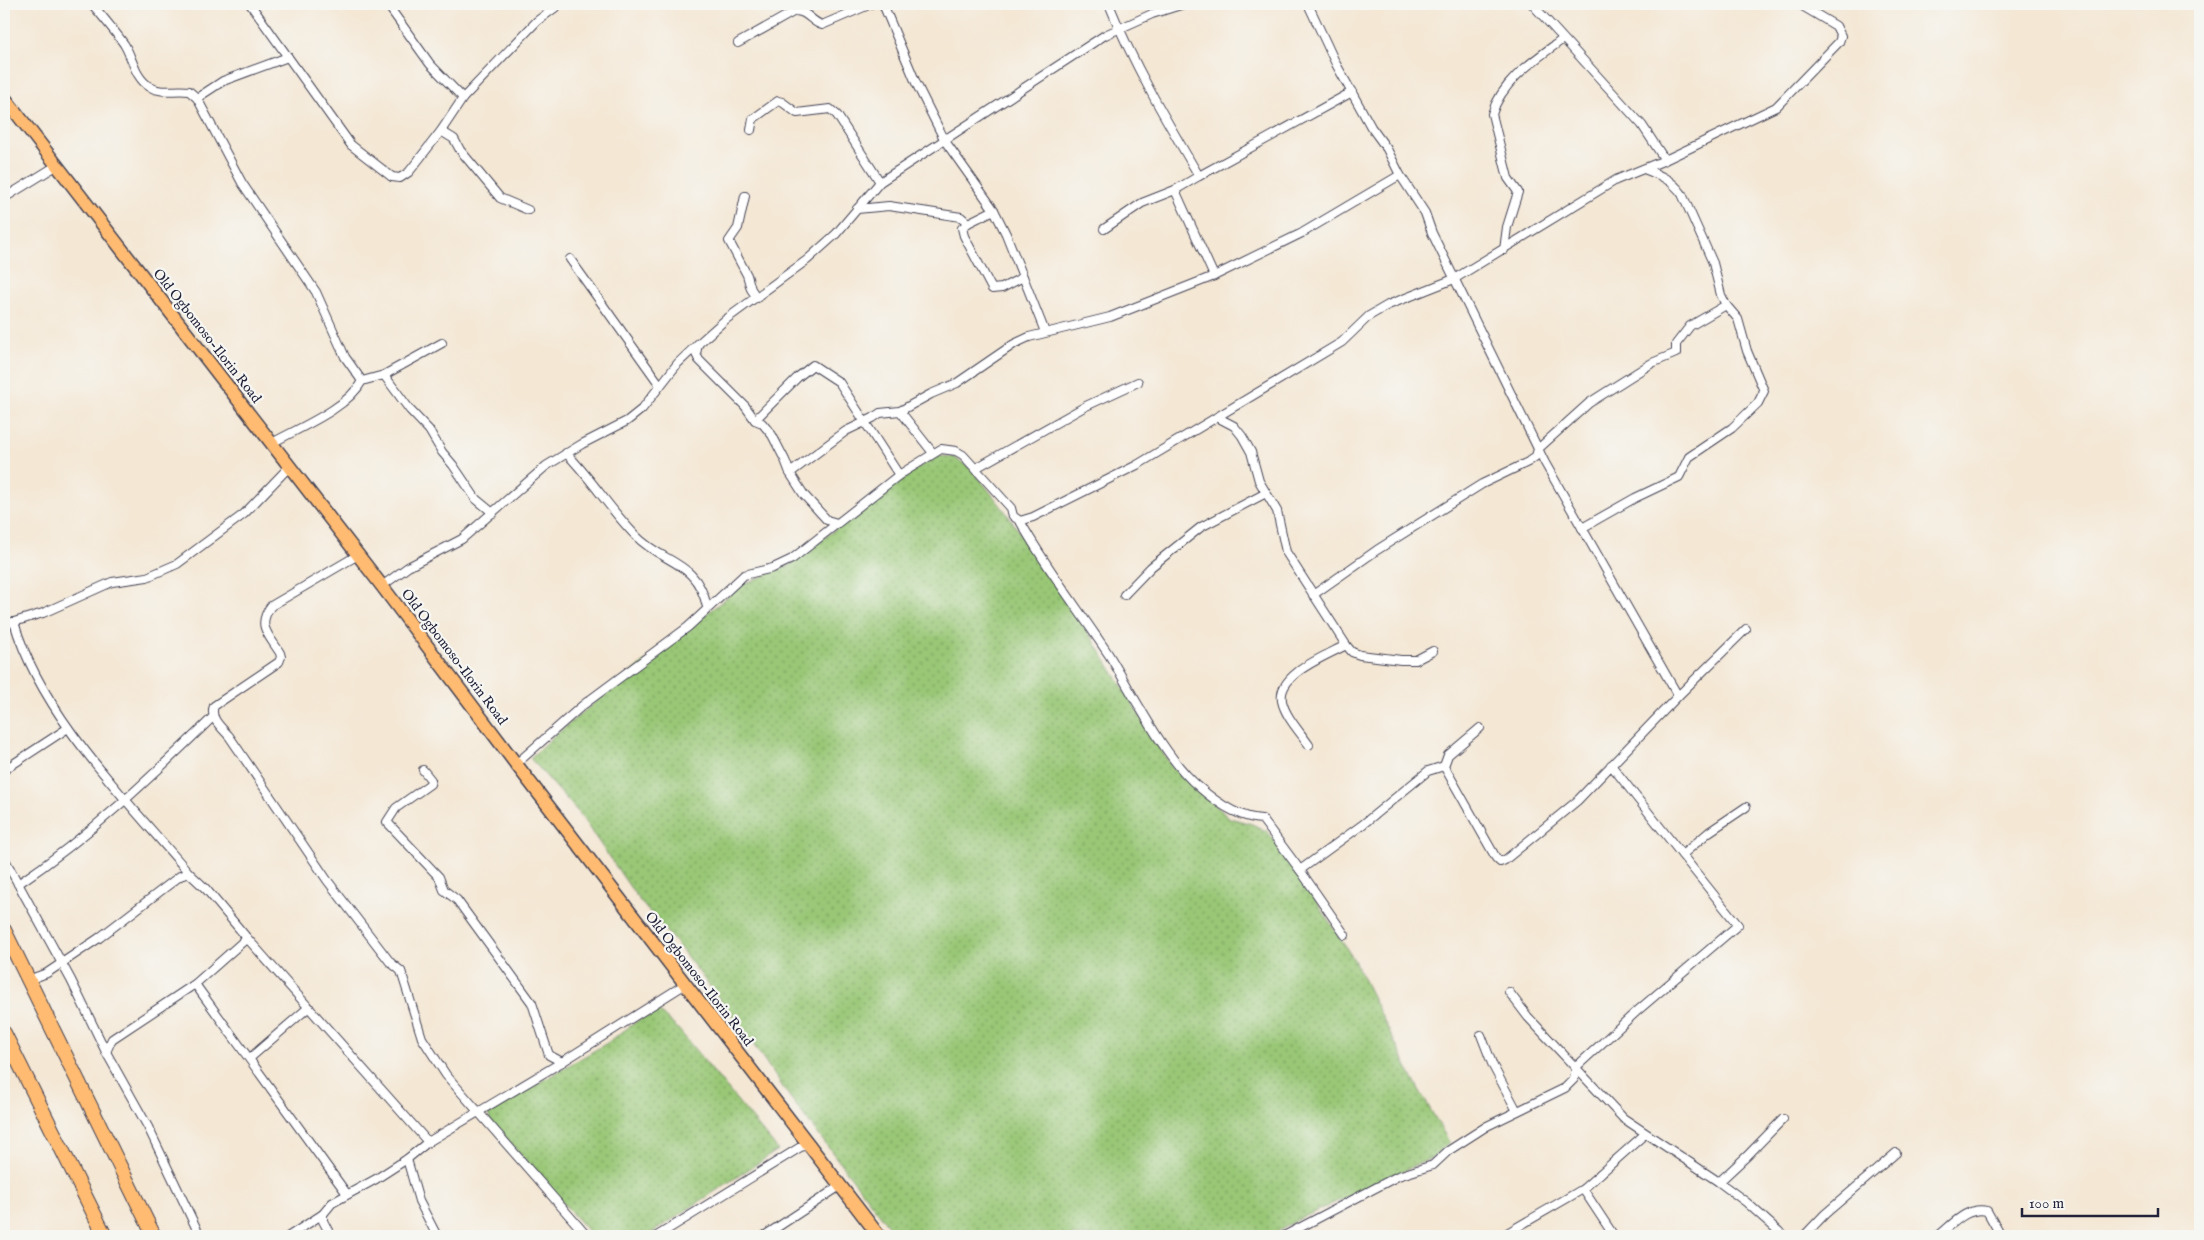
<svg xmlns="http://www.w3.org/2000/svg" width="2204" height="1240" font-family="'IM FELL English',serif">
<defs>
<pattern id="grass-dots" width="8" height="8" patternUnits="userSpaceOnUse" patternTransform="scale(1.25)"><rect width="8" height="8" fill="#99c776"/><path d="M2 2h.1M6 6h.1" fill="none" stroke="#7ca162" stroke-width="1.8" stroke-linecap="round"/></pattern>
</defs>
<rect width="100%" height="100%" fill="#f6f6f2"/>
<filter id="ink" filterUnits="userSpaceOnUse"><feTurbulence type="fractalNoise" baseFrequency=".02" numOctaves="2"/><feDisplacementMap in="SourceGraphic" scale="10" xChannelSelector="R" yChannelSelector="G"/><feConvolveMatrix kernelMatrix="1 2 1 2 8 2 1 2 1" color-interpolation-filters="sRGB"/></filter>
<filter id="wash" filterUnits="userSpaceOnUse"><feTurbulence type="fractalNoise" baseFrequency=".0096" numOctaves="4" result="noise"/><feDisplacementMap in="SourceGraphic" scale="20" xChannelSelector="R" yChannelSelector="G"/><feGaussianBlur stdDeviation="1.12" result="paint"/><feColorMatrix in="noise" values="0 0 0 0 0 0 0 0 0 0 0 0 0 0 0 0 0 1.4 0 .05"/><feComposite in="paint" operator="in"/></filter>
<g filter="url(#wash)">
<rect width="100%" height="100%" fill="#f4e7d4"/>
<!-- grass -->
<g fill="url(#grass-dots)" stroke="#5e7458">
<polygon points="938,456 953,457 971,468 1005,511 1094,641 1171,766 1230,818 1252,824 1268,832 1304,882 1354,960 1413,1079 1449,1142 1434,1157 1297,1220 1271,1236 896,1236 789,1096 744,1031 682,950 639,900 578,812 530,758 560,731 627,676 744,584 790,565 898,480"/>
<polygon points="655,1008 678,1029 778,1150 647,1236 592,1236 490,1120 488,1113 607,1043"/>
</g>
</g>
<g filter="url(#ink)">
<g fill="none" stroke-linecap="round" stroke-linejoin="round">
<!-- minor casing -->
<g stroke="#424052" stroke-width="10">
<g id="minor">
<path d="M92 4C103 17 114 30 124 44 133 58 134 77 150 87 162 94 175 89 189 91L197 98 242 183 316 292 345 357 362 381"/>
<polyline points="250,4 351,145 392,177 400,178 409,172 441,131 463,98 537,21 560,4"/>
<polyline points="387,4 430,64 463,98"/>
<polyline points="883,4 916,83 945,141 994,210 1006,234 1045,332"/>
<path d="M1109 4C1133 64 1166 120 1199 176L1175 190 1214 276"/>
<polyline points="1308,4 1336,64 1371,127 1387,149 1400,175 1425,213 1432,233 1545,463 1678,696 1577,801 1505,860 1500,862 1496,858 1444,766 1448,755 1480,728"/>
<polyline points="1532,4 1642,125 1665,160"/>
<path d="M738 43 795 11C808 11 811 22 822 25L871 4"/>
<polyline points="197,98 223,81 288,57"/>
<polyline points="751,130 753,119 778,101 782,102 797,113 830,109 837,115 880,182"/>
<polyline points="441,131 454,139 460,150 500,198 528,210"/>
<polyline points="1199,176 1352,92"/>
<polyline points="745,196 738,228 729,241 747,275 751,289 757,298"/>
<polyline points="4,198 56,166"/>
<polyline points="857,209 889,206 961,217 968,223"/>
<polyline points="994,210 968,223 962,228 964,236 992,289 1002,288 1023,277"/>
<polyline points="1104,229 1142,203 1175,190"/>
<path d="M1504 250 1507 227 1518 192 1508 178 1492 114C1502 80 1536 59 1563 39"/>
<polyline points="570,259 660,385"/>
<polyline points="698,344 696,354 699,360 745,406 755,420 762,423 772,435 785,460 790,473 804,495 827,520 837,523"/>
<polyline points="384,375 410,410 429,430 442,452 453,465 476,499 493,513"/>
<polyline points="362,381 384,375 442,343"/>
<polyline points="900,411 933,453"/>
<polyline points="1217,417 1234,426 1242,436 1251,452 1259,481 1277,511 1286,552 1346,645 1352,652 1360,655 1401,660 1416,660 1433,651"/>
<polyline points="755,420 798,377 813,365 839,382 899,475"/>
<path d="M272 443C299 428 348 408 362 381"/>
<path d="M566 453C592 479 610 510 636 536 663 564 697 560 707 607"/>
<polyline points="976,468 1086,406 1138,382"/>
<polyline points="790,473 846,431 873,418 880,413 900,411 931,394 957,383 1014,344 1029,337 1110,317 1214,276 1302,233 1400,175"/>
<path d="M1020 521C1046 568 1080 611 1109 655 1133 694 1165 759 1199 787 1217 803 1239 818 1262 819L1300 870 1345 935"/>
<path d="M1582 528 1635 498 1679 477 1689 457 1732 428 1758 403 1764 391 1747 351 1738 319 1726 305 1721 295 1713 263 1682 194C1672 180 1660 175 1644 169"/>
<path d="M358 555 271 606C256 626 269 635 280 653L281 657 279 662 214 706C209 718 222 728 229 736L327 880 390 962 401 971 422 1038 446 1075 587 1236"/>
<polyline points="382,586 408,567 462,539 546,466 582,444 627,421 642,409 678,363 698,344 725,320 807,260 836,234 880,182 1105,35 1152,14 1184,4"/>
<polyline points="1124,595 1151,567 1201,527 1266,493"/>
<polyline points="1313,595 1377,550 1482,484 1528,462 1536,456 1538,449 1589,403 1652,363 1676,353 1676,344 1690,326 1726,305"/>
<path d="M14 622C41 715 127 800 189 873L206 889 247 938 428 1142"/>
<polyline points="4,623 14,622 43,613 112,582 147,577 177,564 244,514 290,466"/>
<polyline points="1678,696 1746,629"/>
<path d="M1309 745C1300 732 1285 716 1282 701 1277 674 1326 656 1346 645"/>
<polyline points="516,764 583,705 688,627 744,575 773,568 792,559 899,475 941,449 956,451 963,455 1011,508 1013,516 1020,521 1033,517 1137,465 1342,342 1369,316 1388,305 1454,279 1616,180 1665,160 1776,107 1839,42 1841,36 1836,26 1799,4"/>
<polyline points="1611,765 1682,855"/>
<polyline points="4,770 68,728"/>
<polyline points="423,770 431,780 430,784 396,808 387,822 439,877 444,890 457,900 532,1003 549,1055 562,1062"/>
<polyline points="4,858 71,980 106,1052 148,1127 200,1236"/>
<polyline points="1300,870 1362,825 1428,771 1444,766"/>
<path d="M18 884C91 835 150 778 213 717"/>
<polyline points="28,980 47,973 99,938 180,876 189,873"/>
<polyline points="195,984 347,1194"/>
<polyline points="1509,992 1528,1017 1623,1118 1719,1182 1746,1202 1784,1236"/>
<polyline points="1481,1035 1493,1066 1517,1111"/>
<polyline points="106,1052 112,1039 195,984 247,938"/>
<polyline points="250,1058 309,1007"/>
<polyline points="407,1159 419,1201 437,1236"/>
<polyline points="1719,1182 1747,1156 1783,1119"/>
<polyline points="1583,1189 1614,1236"/>
<polyline points="289,1236 323,1214"/>
<polyline points="331,1236 323,1221 323,1214 332,1203 376,1179 407,1159 428,1142 562,1062 684,985"/>
<polyline points="657,1236 807,1143"/>
<polyline points="764,1236 840,1186"/>
<polyline points="1284,1236 1398,1176 1433,1165 1448,1151 1487,1126 1565,1088 1574,1079 1576,1067 1636,1012 1738,925 1682,855 1709,832 1746,807"/>
<polyline points="1502,1236 1583,1189 1645,1134"/>
<polyline points="1804,1236 1825,1214 1896,1153"/>
<path d="M1938 1236C1952 1225 1967 1206 1987 1211L2001 1236"/>
</g>
</g>
<!-- trunk casing -->
<g stroke="#424052" stroke-width="15">
<polyline id="trunk" points="4,97 382,586 516,764 879,1236"/>
</g>
<!-- motorway casing -->
<g stroke="#424052" stroke-width="16">
<g id="motorway">
<polyline points="4,930 154,1236"/>
<polyline points="4,1033 105,1236"/>
</g>
</g>
<!-- minor -->
<use href="#minor" stroke="#fff" stroke-width="8"/>
<!-- trunk -->
<use href="#trunk" stroke="#ffbb71" stroke-width="12"/>
<!-- motorway -->
<use href="#motorway" stroke="#ffbb71" stroke-width="14"/>
</g>
</g>
<g text-anchor="middle" dominant-baseline="central" stroke-width="4.5" stroke-linejoin="round" paint-order="stroke">
<!-- street labels -->
<g font-size="14" fill="#22223b" stroke="#f6f6f2">
<text transform="translate(207 336) rotate(52)">Old Ogbomoso-Ilorin Road</text>
<text transform="translate(454 657) rotate(53)">Old Ogbomoso-Ilorin Road</text>
<text transform="translate(699 979) rotate(52)">Old Ogbomoso-Ilorin Road</text>
</g>
</g>
<!-- margin -->
<rect width="2204" height="1240" fill="none" stroke="#f6f6f2" stroke-width="20"/>
<!-- scale -->
<path d="M2022 1208v8h136v-8" fill="none" stroke="#22223b" stroke-width="2.5"/>
<text x="2029" y="1208" font-size="15" fill="#22223b" stroke="#f6f6f2" stroke-width="4" paint-order="stroke">100 m</text>
</svg>
